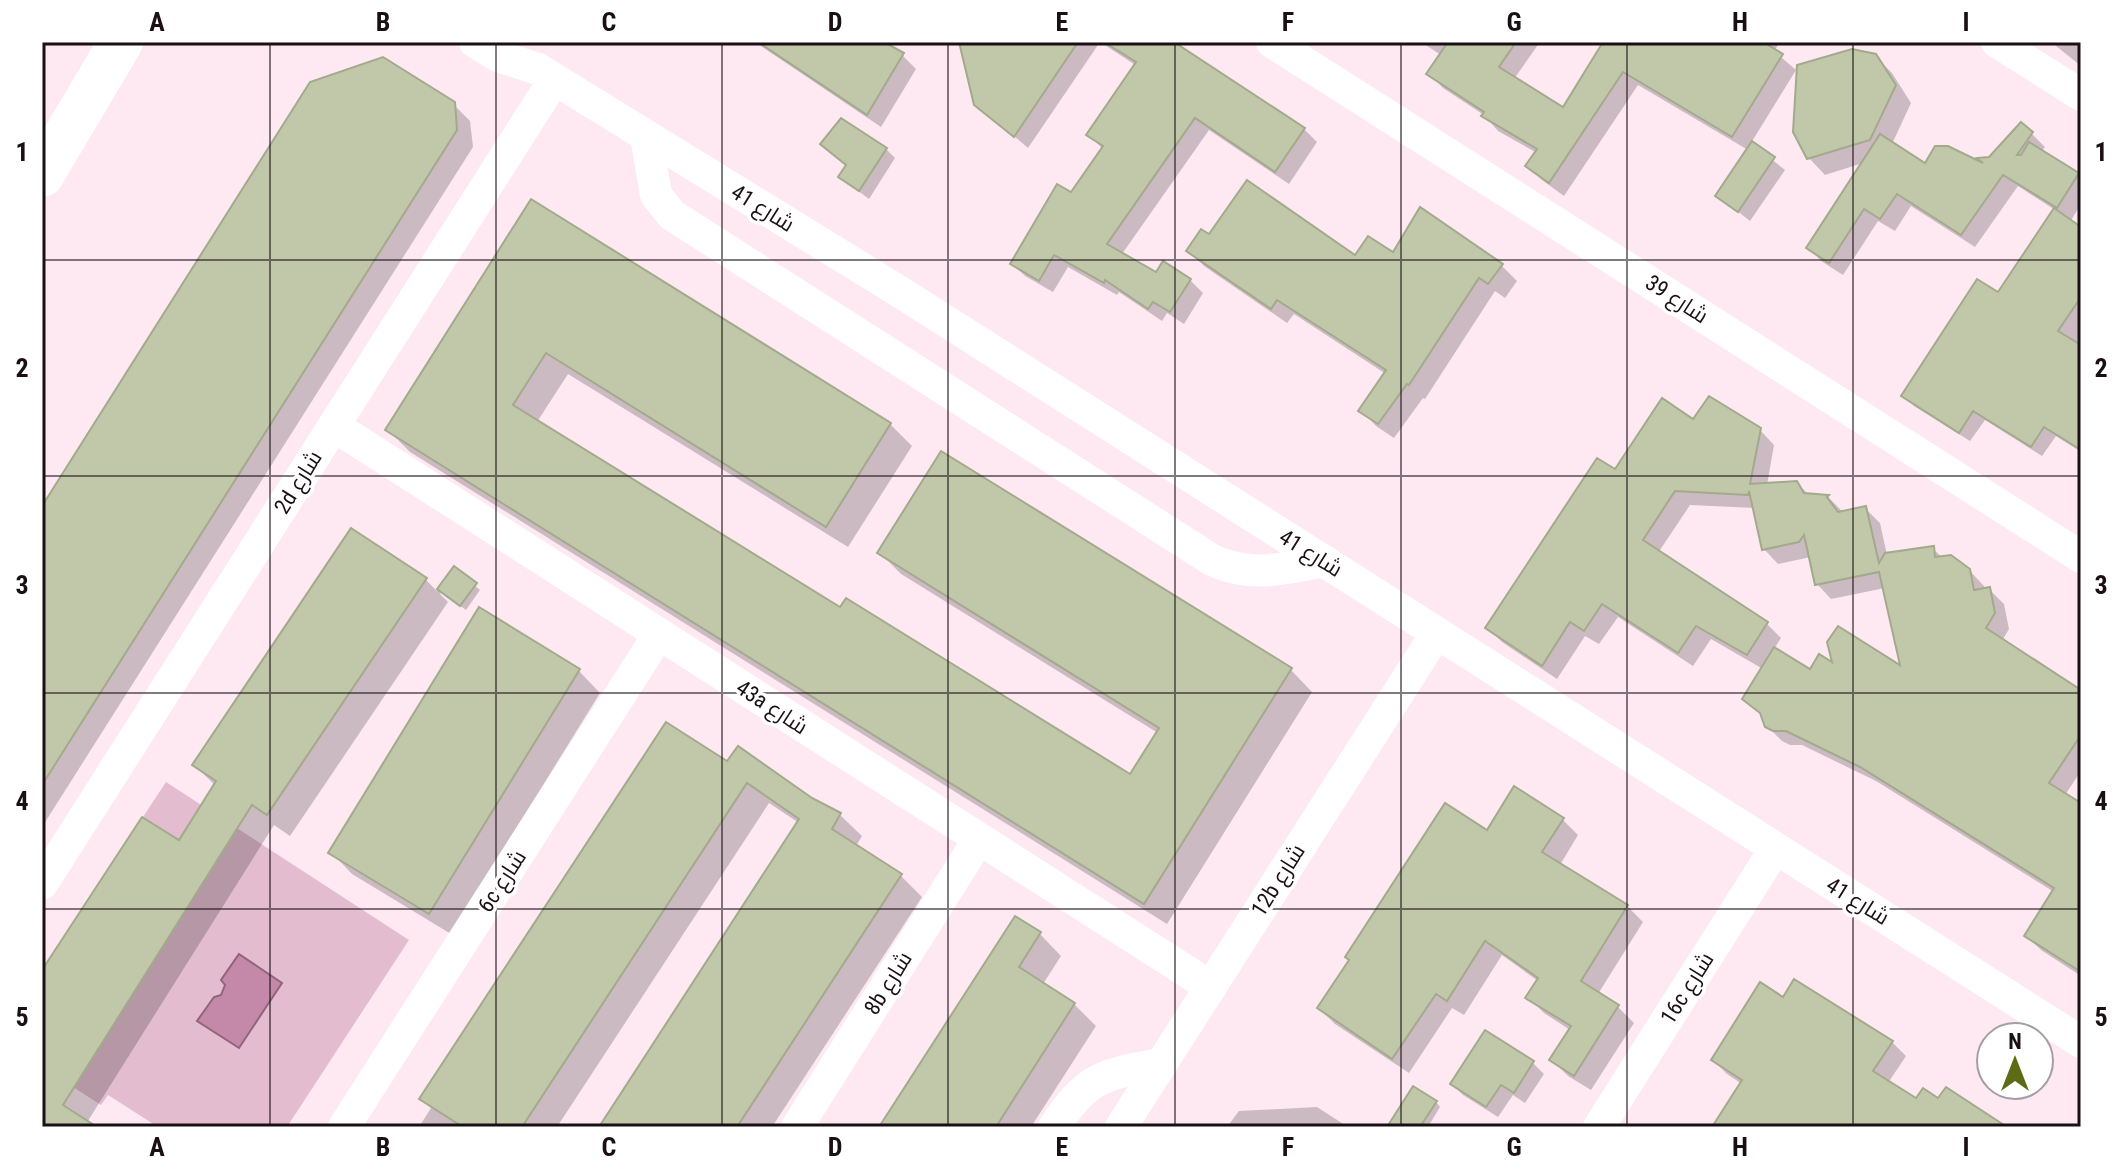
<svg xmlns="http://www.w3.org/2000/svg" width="2123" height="1169" font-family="'Roboto Condensed',Cairo,sans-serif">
<rect width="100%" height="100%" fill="#fee9f3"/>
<!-- green -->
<polygon fill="#e3bdcf" points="166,782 409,940 287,1127 158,1127 108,1095 101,1105 42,1067 42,970"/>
<!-- water -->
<polygon fill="#c489a8" stroke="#91647c" stroke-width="2" points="239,954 282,983 239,1048 197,1021 214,997 221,995 225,985 221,980"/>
<!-- shadow -->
<g fill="#0003" fill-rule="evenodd">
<polygon points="755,42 882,42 902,55 916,69 881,127"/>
<polygon points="961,42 1169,42 1304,129 1317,142 1289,184 1209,130 1122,254 1157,275 1190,280 1203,293 1184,324 1167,313 1162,321 1119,292 1117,295 1068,267 1053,292 1025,276 1012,263 1072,195 1103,149 1089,135 1137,66 1100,42 1028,148 976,104"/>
<polygon points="1421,42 1540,42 1514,79 1563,110 1605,42 1780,42 1774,51 1796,70 1751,143 1785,170 1750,221 1717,195 1748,150 1638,85 1564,196 1542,180 1527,166 1537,153 1498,131 1484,115 1443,88 1429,73 1441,55"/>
<polygon points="2058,42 2081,42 2081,66 2056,46"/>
<polygon points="1875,56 1892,73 1911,103 1892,144 1925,165 1990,169 1989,159 2032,134 2045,147 2041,152 2081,178 2081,204 2070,222 2081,229 2081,452 2056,436 2042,456 1985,420 1970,441 1914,406 1904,395 1998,295 2055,210 2018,186 1975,247 1911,206 1895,231 1878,221 1843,275 1821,261 1808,247 1863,163 1825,175 1809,158"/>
<polygon points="453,104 470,121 473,147 42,827 42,510"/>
<polygon points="886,149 895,158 869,199 840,177"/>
<polygon points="532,202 890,424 912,446 848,547 568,374 537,422 841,610 1131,776 1158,733 901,574 880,553 1291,670 1312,692 1167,924 410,452 388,430"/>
<polygon points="1209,237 1356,258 1393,255 1502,266 1517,281 1505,298 1495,291 1425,399 1423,398 1394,438 1376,426 1361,410 1386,374 1294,314 1287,323 1204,266 1189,250"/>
<path d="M1694 422 1760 430 1774 445 1767 485 1797 483 1810 496 1828 497 1844 513 1865 508 1880 523 1887 555 1933 549 1943 558 1969 570 1984 586 1985 590 1989 589 2004 604 2009 629 2002 641 2081 692V771L2065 795 2081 805V976L2041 950 2026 935 2054 892 1876 781 1802 745H1790L1782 741 1767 726 1764 717 1744 699 1763 669 1711 639 1693 666 1618 617 1599 644 1585 636 1557 679 1502 642 1488 628 1615 472ZM1690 505 1755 508 1764 549 1778 564 1811 557 1817 584 1831 599 1885 588 1903 669 1835 667 1811 671 1774 649 1781 638 1766 623 1658 553Z"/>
<polygon points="352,530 426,580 437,591 454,569 480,590 466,610 441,592 440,594 448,602 290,836 274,825 86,1124 89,1127 42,1127 42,974 180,843 216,786 194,765"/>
<polygon points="480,610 579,671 600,693 451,934 352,874 331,852"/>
<polygon points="727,764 811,799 840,815 862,836 856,846 900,875 922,897 772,1127 601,1127 799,823 769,803 557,1127 419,1127 431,1108 422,1099"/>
<polygon points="1563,820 1578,835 1560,865 1627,906 1643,922 1598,994 1618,1007 1634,1023 1591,1090 1568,1076 1552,1060 1570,1030 1544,1013 1528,997 1538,981 1502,955 1464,1015 1452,1008 1409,1073 1335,1024 1319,1008 1488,833"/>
<polygon points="1016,919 1040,934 1061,956 1043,984 1074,1004 1096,1026 1031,1127 882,1127"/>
<polygon points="1783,999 1892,1042 1906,1056 1888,1083 1917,1101 1939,1101 1996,1127 1714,1127 1742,1084 1727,1074 1713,1060"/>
<polygon points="1485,1032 1533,1063 1544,1074 1525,1103 1513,1095 1498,1117 1463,1095 1452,1084"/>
<polygon points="1436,1102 1440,1107 1428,1127 1402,1127"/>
<polygon points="1317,1107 1348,1127 1227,1127 1239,1111"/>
</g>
<!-- building -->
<g fill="#c0c8a9" stroke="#a3aa8c" stroke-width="2">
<polygon points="758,42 884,42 904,53 867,115"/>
<polygon points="959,42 1078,42 1014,137 974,105"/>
<polygon points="1104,42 1174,42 1305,128 1275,172 1195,118 1107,244 1156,272 1163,261 1191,279 1170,312 1153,302 1148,309 1105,280 1104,283 1054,255 1039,281 1010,264 1057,184 1071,192 1103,146 1086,135 1136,62"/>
<polygon points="1448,42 1516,42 1499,67 1563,107 1603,42 1763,42 1783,54 1732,137 1623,72 1549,183 1525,166 1537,149 1481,116 1484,112 1426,74"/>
<polygon points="1852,49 1876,54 1896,85 1870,140 1807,159 1793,132 1797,65"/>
<polygon points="383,57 455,102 457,130 42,785 42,506 310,82"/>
<polygon points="841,118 887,148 859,191 838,177 846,165 820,144"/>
<polygon points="2021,122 2033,132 2017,155 2021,155 2029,142 2079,173 2057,208 2003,175 1961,235 1897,194 1880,219 1864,209 1829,263 1806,248 1880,134 1925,163 1935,146 1948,146 1983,163 1977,158 1989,157"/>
<polygon points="1752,141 1775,157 1738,212 1715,196"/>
<polygon points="1247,180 1355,255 1368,236 1393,252 1420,207 1503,264 1488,284 1479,278 1409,385 1407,384 1378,424 1358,411 1386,370 1277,300 1271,309 1186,251 1201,229 1209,234"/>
<polygon points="531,199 891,423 826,527 546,353 513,405 840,607 846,598 1130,774 1159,728 877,553 941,451 1292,668 1144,904 385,430"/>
<polygon points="2054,208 2081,227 2081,297 2058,331 2081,345 2081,450 2044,427 2031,447 1973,411 1959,433 1901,396 1977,279 1998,292"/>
<polygon points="1709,396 1761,428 1750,484 1797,481 1804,493 1829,495 1827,497 1838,512 1866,506 1879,563 1885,553 1934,546 1935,557 1951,555 1970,569 1974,590 1990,587 1995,613 1986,628 2081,690 2081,735 2049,783 2081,803 2081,972 2024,936 2054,888 1860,767 1786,731 1773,731 1765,727 1760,713 1742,699 1774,647 1810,669 1819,654 1832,662 1827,642 1838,626 1900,665 1879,572 1815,585 1804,535 1799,542 1762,550 1749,491 1748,495 1675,491 1643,540 1768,622 1747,655 1696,626 1678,653 1602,604 1584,631 1570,622 1542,666 1485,628 1597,458 1615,469 1662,398 1693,419"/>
<polygon points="351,528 427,578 267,815 252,805 63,1105 97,1127 42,1127 42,970 142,817 179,840 216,781 192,765"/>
<polygon points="454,566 477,583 460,606 437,589"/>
<polygon points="479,607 580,669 429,914 328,853"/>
<polygon points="666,722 727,761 738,746 812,798 841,813 832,829 902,874 737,1127 599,1127 799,819 747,783 522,1127 463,1127 419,1099"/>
<polygon points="1514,786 1564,818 1542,852 1628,905 1581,981 1619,1005 1574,1076 1549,1060 1571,1026 1525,998 1538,978 1485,941 1447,1001 1436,994 1392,1059 1317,1008 1349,960 1345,957 1445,803 1487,830"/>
<polygon points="1015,916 1041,932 1019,967 1075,1003 996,1127 879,1127"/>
<polygon points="1794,979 1893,1041 1873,1071 1916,1098 1923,1088 1938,1098 1946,1087 2007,1127 1712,1127 1742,1080 1711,1060 1760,982 1783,997"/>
<polygon points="1485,1030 1534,1061 1514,1093 1501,1085 1486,1107 1450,1084"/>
<polygon points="1413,1086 1437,1101 1420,1127 1387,1127"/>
</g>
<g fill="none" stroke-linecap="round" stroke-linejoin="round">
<!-- street -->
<g stroke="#fff" stroke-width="32">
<polyline points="475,42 498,56 538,69 900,292 2081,1042"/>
<polyline points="1272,42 2081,557"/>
<polyline points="1997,42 2081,95"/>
<path d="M646 136 656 195 672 215 1212 560C1250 578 1285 569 1325 561"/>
<polyline points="334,426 1211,987"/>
<polyline points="42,884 554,80"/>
<polyline points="344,1127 659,634"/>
<polyline points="797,1127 979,839"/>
<path d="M1054 1127C1087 1076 1105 1074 1161 1064"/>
<polyline points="1121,1127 1436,634"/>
<polyline points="1599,1127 1775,849"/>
</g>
<!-- primary -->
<polyline stroke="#fff" stroke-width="44" points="42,175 121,42"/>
</g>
<!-- grid -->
<path fill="none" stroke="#1a0f15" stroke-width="2" stroke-opacity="0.55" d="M270 42V1127M496 42V1127M722 42V1127M948 42V1127M1175 42V1127M1401 42V1127M1627 42V1127M1853 42V1127M42 260H2081M42 476H2081M42 693H2081M42 909H2081"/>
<g text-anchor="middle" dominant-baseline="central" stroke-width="7" stroke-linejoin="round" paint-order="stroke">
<!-- street labels -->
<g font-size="22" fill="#1a0f15" stroke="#fff">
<text transform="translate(763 208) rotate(32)">شارع 41</text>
<text transform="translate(1677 299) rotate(33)">شارع 39</text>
<text transform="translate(298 482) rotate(-58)">2d شارع</text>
<text transform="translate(1311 553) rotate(32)">شارع 41</text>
<text transform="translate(772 707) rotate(33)">43a شارع</text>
<text transform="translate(1278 880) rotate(-58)">12b شارع</text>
<text transform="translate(502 881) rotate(-57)">6c شارع</text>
<text transform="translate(1858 901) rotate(32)">شارع 41</text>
<text transform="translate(888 983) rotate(-58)">8b شارع</text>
<text transform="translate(1687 988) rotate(-58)">16c شارع</text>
</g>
</g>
<!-- border -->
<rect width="2123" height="1169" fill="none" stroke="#ffffff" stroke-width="88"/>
<!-- north arrow -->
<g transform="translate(2015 1061)"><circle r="38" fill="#ffffff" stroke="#a39fa1" stroke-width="2"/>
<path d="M0-6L14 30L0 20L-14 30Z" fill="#5d6b15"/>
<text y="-12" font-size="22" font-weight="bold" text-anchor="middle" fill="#1a0f15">N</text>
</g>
<rect x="44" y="44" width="2035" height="1081" fill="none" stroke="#1a0f15" stroke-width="3"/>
<g font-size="26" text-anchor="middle" font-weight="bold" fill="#1a0f15">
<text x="157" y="31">A</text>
<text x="383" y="31">B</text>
<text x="609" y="31">C</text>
<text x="835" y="31">D</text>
<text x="1062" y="31">E</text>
<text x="1288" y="31">F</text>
<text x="1514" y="31">G</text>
<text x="1740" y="31">H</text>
<text x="1966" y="31">I</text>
<text x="22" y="161">1</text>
<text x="2101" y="161">1</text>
<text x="22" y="377">2</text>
<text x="2101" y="377">2</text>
<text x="22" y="594">3</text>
<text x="2101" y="594">3</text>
<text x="22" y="810">4</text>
<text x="2101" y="810">4</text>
<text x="22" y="1026">5</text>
<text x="2101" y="1026">5</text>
<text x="157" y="1156">A</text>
<text x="383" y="1156">B</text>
<text x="609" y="1156">C</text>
<text x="835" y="1156">D</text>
<text x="1062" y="1156">E</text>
<text x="1288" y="1156">F</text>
<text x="1514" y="1156">G</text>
<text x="1740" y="1156">H</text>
<text x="1966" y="1156">I</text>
</g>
</svg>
